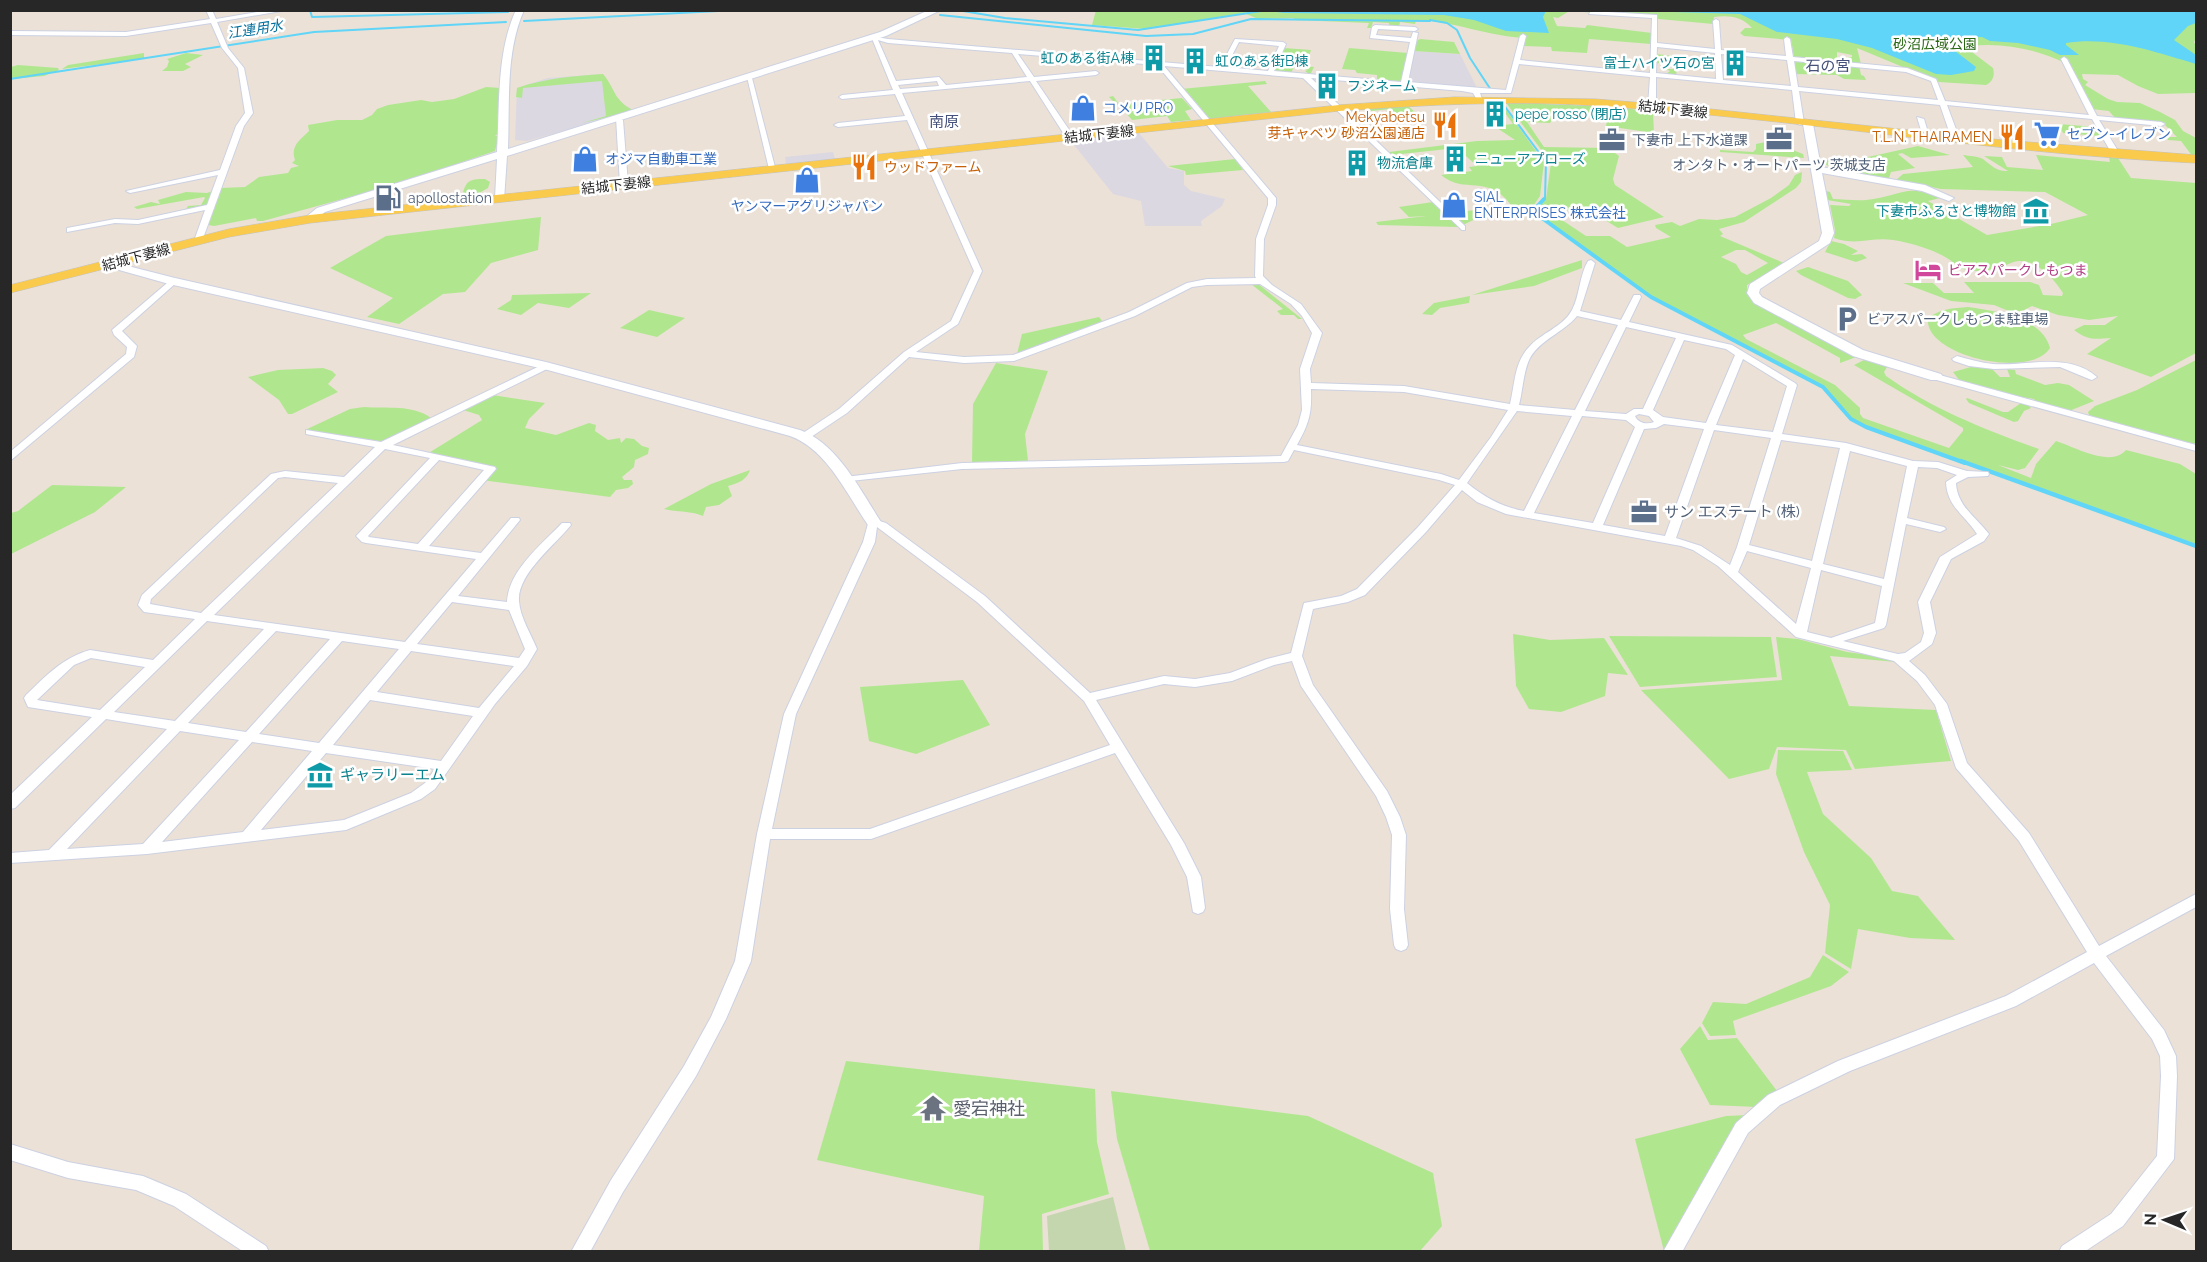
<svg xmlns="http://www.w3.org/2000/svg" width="2207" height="1262" font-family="Raleway,'Noto Sans JP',sans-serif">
<rect width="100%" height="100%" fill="#ebe1d7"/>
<!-- industrial -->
<g fill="#dbd8e2">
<polygon points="1414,51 1460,54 1478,90 1406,83"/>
<polygon points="603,74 613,93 623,104 635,111 527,141 515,140 517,88 548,78"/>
<polygon points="1139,133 1168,168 1184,171 1184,185 1191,191 1225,199 1222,206 1201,221 1202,226 1145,226 1141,201 1113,194 1071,141"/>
<polygon points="833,152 835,159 786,164 785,157"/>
</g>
<!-- green -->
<g fill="#b0e78e" fill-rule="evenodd">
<path d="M1096 10H1571L1558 18 1553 17 1557 26 1585 28 1587 25 1652 33 1651 44 1589 39 1587 53 1552 51 1551 47 1523 46 1525 38C1487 36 1453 21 1416 20L1415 24 1400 22 1399 27H1389V23L1373 22 1371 28H1367L1369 23 1295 20 1293 18 1258 19 1244 13 1146 29 1092 25Z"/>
<path d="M1573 11H2196V38L2194 42 2196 46V93L2158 94 2138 86 2118 75 2082 74 2083 79 2088 82 2085 85 2108 99 2117 102 2140 103 2160 112 2175 120 2183 131 2196 138V157H2193L2181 141 2168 140 2166 137H2177L2163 123 2115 118 2109 111 2092 109 2067 64C2037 49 2003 42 1969 46L1968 49 1993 68C1995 75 1993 82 1986 85L1939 82 1857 48 1861 64 1843 62 1842 59 1849 60 1848 57H1852V55L1837 52V62L1794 57 1791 40 1744 36 1740 33 1745 28H1752C1742 16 1727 15 1714 17L1713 24Z"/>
<polygon points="1420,39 1454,42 1460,54 1414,51 1415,42"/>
<polygon points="1284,48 1311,50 1308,59 1300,59 1298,65 1314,67 1310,75 1305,71 1308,70 1294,65 1291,74 1273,72"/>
<polygon points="1349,48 1408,53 1403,83 1377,80 1377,75 1357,73 1355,70 1342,69"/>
<polygon points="144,53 144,58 134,60 62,69 68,65"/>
<polygon points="186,53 203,55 185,64 191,67 183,71 162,71 167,67 169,61 167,59"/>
<polygon points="1656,54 1683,57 1683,61 1692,62 1693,69 1677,70 1676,75 1666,74 1670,71 1666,69 1673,69 1673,65 1656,63"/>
<polygon points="1792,59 1859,65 1861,75 1864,76 1866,80 1844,79 1837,75 1794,74"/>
<polygon points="18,65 58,68 59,70 44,76 11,79 11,67"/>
<path d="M603 74C616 89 613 101 635 111L582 123 606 116 602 81 523 88 522 98 516 97 517 88C546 78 573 76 603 74Z"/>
<polygon points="1265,81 1267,84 1248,86 1271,112 1207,119 1181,89"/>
<path d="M486 87 501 88 502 110 497 116 501 117 498 122 502 123 499 133 495 136H499L495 151 397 184 263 221H257L256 218 214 226 202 224 206 210 202 208 186 209 188 206 201 205 205 198 204 197 137 209 134 207 151 202 160 204 158 200 186 192 207 193 221 188 245 187 259 177 288 173 291 168 299 166 292 163 295 160C290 146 300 140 309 131L308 125 337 120H362L372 115 377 109 388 105 421 100 432 102 454 99Z"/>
<polygon points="1113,96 1119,104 1182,98 1192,109 1185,111 1191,120 1171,122 1167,116 1132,120 1120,106 1117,105 1109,97"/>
<path d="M1498 103H1501L1544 162 1540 196 1531 209H1496L1463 225 1453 213 1511 205C1487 173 1465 195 1441 175L1472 171 1469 167 1477 166 1457 148 1392 155 1389 152 1477 141 1515 140 1494 126 1513 124Z"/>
<path d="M1517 103 1617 107 1653 112 1654 133 1606 126 1607 120 1557 112 1550 123 1527 122 1544 147 1608 148 1619 156 1613 179 1615 185 1664 217 1618 228 1600 217 1615 212 1601 207 1550 212 1586 236H1610L1627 247 1671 237 1656 228 1655 225 1672 222 1680 226 1699 219 1717 220 1735 217 1771 198 1789 185 1795 175 1802 172 1801 182 1796 188 1744 222 1719 229 1723 234 1720 236 1784 263 1782 266 1747 285V294L1752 300 1859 356 1840 363V358L1776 323 1743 335 1746 339 1835 385 1860 408V414L1863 418 1949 448 1963 431V428L1854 365 1866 359 1887 367 1884 372 1886 376C1932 409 1986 430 2039 449L2025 468 2018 470 1998 465 2031 478 2036 464 2056 441C2075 447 2111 468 2126 450L2180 464 2196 474V544L1866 426 1852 419 1824 387 1652 297 1599 261 1538 214 1537 210 1546 199 1551 163 1507 104ZM1736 250H1745L1768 263 1747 275 1741 272 1736 264 1721 257Z"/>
<polygon points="1408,106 1424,120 1402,122 1390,109 1371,111 1368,108"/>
<polygon points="2059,124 2096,127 2101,136 2063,133"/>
<polygon points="1770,141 1803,154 1804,158 1720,152 1720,150 1753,152 1756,149 1756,144"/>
<path d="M1918 146 1950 155 1911 158 1902 153 1898 154 1915 168 1891 172 1889 178C1876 178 1825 172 1821 159L1845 162Z"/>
<path d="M1963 155C1970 156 1977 156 1983 159 1991 165 1997 172 2008 171L1984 156 2002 157 2007 167 2043 170 2036 155 2110 162 2109 158H2118L2131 178 2196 183V353L2151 377 2087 354 2111 338C2095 339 2089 341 2074 330L2084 325H2105L2118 316 2089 320 2058 315 2032 306 2016 314 1994 305 1951 301 1903 283H1933L1944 293H1974L1964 282H2030L2039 285 2043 295 2062 296 2063 293C2053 277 2032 254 2011 263 1995 269 1983 273 1966 270 1959 268 1956 264 1950 260 1936 250 1911 243 1893 240 1871 237 1857 246 1834 238L1835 230 1830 205 1849 206 1851 204 1827 200 1826 191 1830 192 1833 199C1843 199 1855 201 1866 200 1898 197 1908 182 1940 198L1928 201 1987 235 2051 224 2088 215 2045 192 1941 189 1896 180 1903 174 1973 167Z"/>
<polygon points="1235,159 1243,170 1186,175 1185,171 1168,166"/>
<path d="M485 179 490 182 488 188 474 196H462C466 181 468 179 485 179Z"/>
<polygon points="1433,202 1459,227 1378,225 1376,222 1426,216 1409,217 1399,207"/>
<polygon points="541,217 538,250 491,263 465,292 443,294 399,324 367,317 393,298 330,268 386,236"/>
<polygon points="1831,241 1844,244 1858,251 1851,255 1862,254 1867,258 1856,262 1825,252"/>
<polygon points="1582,260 1582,268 1534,286 1472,295"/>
<polygon points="1808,267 1848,281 1862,295 1855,299 1848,298 1801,275 1796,271"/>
<polygon points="1257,283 1302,319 1298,319 1294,315 1281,315 1277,311 1283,309 1251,284"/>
<polygon points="591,293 569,308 538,303 521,315 497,309 511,300 512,295"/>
<polygon points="1470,296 1469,303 1440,308 1432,315 1422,314 1434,303"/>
<path d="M1968 307C1995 311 2042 317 2050 348 2031 380 1923 356 1928 318 1940 309 1952 308 1968 307Z"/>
<polygon points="649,310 685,318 657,337 620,328"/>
<polygon points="1099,317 1103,322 1017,354 1022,334"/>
<polygon points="2196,360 2196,444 2145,433 2089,415 2088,412 2095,406 2137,390"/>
<polygon points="996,363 1048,371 1025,434 1028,461 972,462 973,404"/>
<polygon points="1971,367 1992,369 2000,377 2010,377 2007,369 2015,370 2016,374 2045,385 2058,383 2069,385 2094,401 2069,411 2036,402 2034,399 2009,395 1960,381 1953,372"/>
<polygon points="323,368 332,371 336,375 328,384 338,392 292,414 288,414 279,400 248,377 278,370"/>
<polygon points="492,395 545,403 529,419 525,428 556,435 589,423 596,425 595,431 608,440 620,438 621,443 626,438 634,439 642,446 649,448 648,454 635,460 634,467 622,477 624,480 632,480 633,484 628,488 616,490 610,497 481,480 490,470 427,454 482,420 479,415 460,409"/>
<polygon points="1967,398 2003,412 2008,412 2021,403 2028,405 2031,408 2024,411 2018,421 2014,422 1969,403 1966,399"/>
<path d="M364 407C387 409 412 404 431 418L382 444 305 430 350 409Z"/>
<path d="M750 470C746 481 738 483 728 486L732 496 719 505 706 507 703 516C693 511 676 512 664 509L711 484Z"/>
<polygon points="52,485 126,487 95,512 11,554 11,513 18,511"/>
<polygon points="1513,634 1550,640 1604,638 1628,675 1608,673 1605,696 1561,712 1529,709 1516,686"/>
<polygon points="1609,636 1771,637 1777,677 1640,687"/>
<polygon points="1776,637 1798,639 1847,652 1891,658 1896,662 1830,656 1849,706 1936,710 1951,761 1855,769 1846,750 1777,747 1769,769 1729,779 1641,690 1782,680"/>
<polygon points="963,680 990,725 916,754 869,741 860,687"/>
<polygon points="1778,750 1843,751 1852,770 1807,772 1823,814 1871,858 1892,891 1918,896 1955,940 1910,938 1858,929 1851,969 1825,953 1830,905 1804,852 1776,774"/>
<polygon points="1823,955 1849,972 1831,986 1733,1021 1736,1035 1710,1036 1702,1023 1713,1002 1746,1004 1810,977"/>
<polygon points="1700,1026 1708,1040 1737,1038 1777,1091 1757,1107 1710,1105 1680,1049"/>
<polygon points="846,1061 1095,1089 1097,1142 1109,1194 1042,1214 1043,1251 979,1251 984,1196 817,1160"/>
<polygon points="1111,1091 1308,1116 1433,1173 1442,1226 1420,1251 1150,1251 1117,1139"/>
<polygon points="1750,1115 1664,1251 1635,1139 1726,1116"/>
</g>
<!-- cemetery -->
<polygon fill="#c3d6ad" points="1113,1197 1126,1251 1049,1251 1047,1216"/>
<!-- water -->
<g fill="#60d5f7">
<polygon points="1268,11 1546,11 1543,17 1549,33 1506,31 1474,20 1444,15 1284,13"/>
<path d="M1639 11H2196V23L2188 26 2174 40 2196 55V64C2155 52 2111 36 2066 43V45L2079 55H2060L2050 50 2018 43 1990 41 1982 37 1953 38 1959 44 1958 50 1955 51 1976 67 1974 71 1951 75 1936 74 1872 48 1837 39 1777 32 1740 14Z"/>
</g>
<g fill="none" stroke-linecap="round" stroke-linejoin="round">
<!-- stream-far2 -->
<g stroke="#60d5f7" stroke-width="2">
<polyline points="310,10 312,17 508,12"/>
<polyline points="957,10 1005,18 1138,30 1268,10"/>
<polyline points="528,11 535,10"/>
<polyline points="940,15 1146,36 1193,34 1251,19 1430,21"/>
<polyline points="1430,20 1447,23 1457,30 1470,58 1491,90"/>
<polyline points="524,21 738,10"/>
<polyline points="10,79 314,32 506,22"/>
<polyline points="1503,104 1546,162 1545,198 1543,200"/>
</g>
<!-- stream-far1 -->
<polyline stroke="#60d5f7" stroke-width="4" points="1544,199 1534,210 1535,213 1651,297 1823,387 1851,419 1866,427 1965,463"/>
<!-- stream -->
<polyline stroke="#60d5f7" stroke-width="4.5" points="1961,461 2196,546"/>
<!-- street casing -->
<g stroke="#ccd1e2" stroke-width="2">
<g id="street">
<polygon points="206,10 212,10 216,19 269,10 287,10 217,22 228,48 244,68 253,113 244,126 202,241 198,243 194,241 205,210 138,224 115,223 67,232 67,228 115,219 138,220 207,205 218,175 130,193 126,191 220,170 236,126 245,113 238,68 222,48 211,23 126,36 10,35 10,31 126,32 210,19"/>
<path d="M1591 11 1657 15V43L1715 49 1713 21 1716 19 1719 21 1721 50 1786 56 1784 39 1787 37 1790 39 1793 57 1907 68 1936 79 1945 101 2089 115 2061 59 2064 57 2067 59 2097 116 2161 122 2165 124 2161 126 2099 120 2120 154 2116 156 2112 154 2092 119 1947 105 1960 140 1956 142 1952 140 1940 105 1799 91 1804 123 1800 125 1796 123 1792 90 1656 77V106L1652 108 1648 106 1650 77 1519 64 1511 93H1480L1482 99 1479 101 1477 100 1473 93 1462 91 1311 78 1465 226V230H1462L1303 78 1164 66 1276 198V205L1264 239 1263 276 1272 285 1301 304 1322 333 1310 369 1311 383 1404 386 1510 404C1515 384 1514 363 1529 347 1541 333 1563 327 1572 310 1580 295 1579 276 1588 261L1591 260 1595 263 1580 311 1621 320 1634 295H1640L1641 297 1629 322 1732 345 1795 383 1797 385 1782 434 1846 443 1913 461 1938 462 1967 471 1988 472 1989 474 1988 476 1968 477 1956 483C1957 506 1976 517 1989 534L1984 541 1951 559 1930 602 1936 633 1932 644 1909 661 1925 675 1947 704 1967 763 2029 833 2099 946 2196 894V907L2106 956 2164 1030 2176 1056 2177 1076 2174 1159 2123 1226 2084 1252H2059L2062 1246 2111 1214 2157 1156 2161 1076 2160 1056 2152 1039 2094 963 2016 1006 1850 1071 1780 1105 1748 1133 1682 1252H1663L1736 1123 1768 1095 1838 1061 2006 996 2087 952 2019 841 1956 768 1935 705 1917 681 1894 661 1796 637 1718 566 1693 550 1681 546 1506 514 1477 502 1462 490 1426 532 1365 595 1348 602 1313 609 1302 656 1313 685 1387 791 1400 817 1406 835 1404 909 1408 945 1406 949 1401 951 1396 949 1394 945 1390 909 1392 835 1386 817 1376 796 1301 686 1292 661 1274 665 1232 681 1195 687 1164 684 1096 700 1184 843 1201 877 1205 908 1203 912 1198 914 1193 912 1187 877 1171 845 1115 753 871 839H770L751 961 726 1019 696 1076 623 1192 590 1252H571L611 1180 684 1066 711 1017 735 961 757 834 784 714 863 542 869 520 873 519 886 523 985 596 1090 693 1164 676 1195 679 1230 673 1267 659 1291 653 1304 603 1341 596 1357 589 1418 527 1455 485 1439 480 1294 450 1288 461 1284 462 962 469 841 482 840 480 841 478 845 477 962 463 1281 456 1298 425 1302 410 1300 369 1312 333 1302 316 1291 304 1260 284 1207 285 1192 287 1135 316 1014 361 964 363 909 357 847 413 808 439H800V435L839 409 904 352 951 321 974 271 907 120 838 127 834 125 838 123 905 116 895 94 842 99 839 97 842 95 893 90 871 36 888 39 1220 67 1235 39 1283 42 1286 44 1274 71 1401 82 1410 42 1370 38 1372 27 1375 25 1415 27 1418 29 1415 31 1378 29 1376 35 1411 38 1413 32 1418 33 1408 82 1506 90 1520 36 1523 34 1526 36 1520 60 1650 73 1652 18 1589 14ZM878 40 888 43 1012 53 1027 77 946 85 939 77 896 81ZM1239 42 1279 46 1268 71 1226 67ZM1657 47 1715 53 1716 79 1656 73ZM1018 54 1157 65 1268 198V205L1256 239 1255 276 1256 278 1207 279 1187 283 1129 312 1013 355 964 357 916 352 958 324 982 271 902 93 1030 81 1067 139H1073L1074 137 1036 81 1096 75 1099 73 1096 71 1034 77ZM1721 54 1787 60 1791 86 1723 80ZM1794 61 1906 72 1931 81 1938 100 1798 87ZM937 81 939 86 900 89 898 85ZM1577 316 1618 325 1575 410 1519 405C1523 390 1523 372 1530 358 1540 340 1564 332 1577 316ZM1626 327 1676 338 1643 409H1634L1626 414 1585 411ZM1684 340 1726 349 1735 355 1706 423 1663 417 1653 410ZM1743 359 1787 386 1773 432 1716 425ZM1311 389 1404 392 1508 410 1491 437 1459 480 1441 474 1297 445C1309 423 1312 414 1311 389ZM1517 411 1572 416 1524 511C1502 507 1484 497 1467 483ZM1639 414 1649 416 1654 422C1647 425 1638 423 1635 416ZM1582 416 1626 420 1635 427 1593 523 1534 513ZM1664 424 1704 429 1665 536 1603 525 1644 429 1656 428ZM1714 430 1771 438 1737 547 1730 565 1701 546 1676 538ZM1781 440 1840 448 1812 561 1749 545ZM1850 451 1907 466 1884 579 1823 564ZM1918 467 1937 468 1957 475 1946 482C1947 507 1965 515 1977 534L1940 557 1918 602 1924 633 1921 642 1905 653 1898 654 1843 641 1884 628 1886 625 1906 524 1940 532 1946 529 1944 527 1907 518ZM877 527 977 602 1084 701 1110 745 870 829H772L796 714 875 542ZM1747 551 1811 568 1796 624 1738 572ZM1821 570 1882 586 1875 623 1831 638 1807 632Z"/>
<polygon points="747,77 752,78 776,171 769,169"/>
<polygon points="1917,117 1924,119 1930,139 1923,137"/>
<polygon points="616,118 623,120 628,184 624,186 620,184"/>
<polygon points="173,278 177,281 176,283 122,331 137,346 134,357 10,461 10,452 126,354 127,347 114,335 112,330"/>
<path d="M1957 356C1969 359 1981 363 1993 364 2028 366 2068 352 2097 377L2092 380 2089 379 2060 367 1994 369 1969 366 1954 361 1952 359Z"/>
<path d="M546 363 551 366 549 368 393 445 495 467 496 469 429 546 481 553 511 518H519L520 520 458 596 507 602C508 571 542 544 562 523H570L571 525C556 544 517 574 519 601 520 617 531 634 537 649L527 666 495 704 435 789 421 799 346 830 147 854 10 863V853L49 850 167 729 106 719 15 808 10 809V795L92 717 28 707 24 698 26 695C46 676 62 658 90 650L153 660 195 619 144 612 138 605 142 595 271 474 285 471 344 477 375 447 306 434V430L381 442ZM385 449 430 458 358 534 356 536 362 542 366 543 476 559 405 642 214 615ZM439 460 484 470 418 544 369 537 368 536ZM285 477 338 483 201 613 150 604 151 599 278 478ZM452 602 509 610 525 649 519 658 417 644ZM207 621 264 629 175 721 114 712ZM276 631 330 639 246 732 188 723ZM342 641 399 649 319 743 259 734ZM411 651 514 666 479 708 377 692ZM91 658 145 667 100 710 37 700 74 665ZM370 700 473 716 441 761 333 745ZM180 731 239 740 143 844 67 849ZM252 742 312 751 243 832 162 842ZM326 753 435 769 425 783 411 793 344 820 261 830Z"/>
<polygon points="1936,374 2196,445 2196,451 1933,379 1933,375"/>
<polygon points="10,1144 68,1162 143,1176 186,1194 266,1246 269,1252 244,1252 174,1206 136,1190 68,1178 10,1160"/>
</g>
</g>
<!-- secondary casing -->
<g stroke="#ccd1e2" stroke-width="2">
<g id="secondary">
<path d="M516 10H524C505 53 510 104 508 149L880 32 929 10H941L886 36 507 156 504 200H496L495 198 497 159 325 212 314 221H306V217L317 208 497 152C500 106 496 53 516 10Z"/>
<polygon points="1808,121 1813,124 1821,167 1925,185 1954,198 1949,201 1922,191 1822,173 1834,233 1830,243 1760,289 1759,293 1762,297 1863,350 1941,374 1943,377 1941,380 1931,380 1853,356 1754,303 1747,293 1750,284 1819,241 1822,233 1803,124"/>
<path d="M114 259 120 264 175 278 546 362 800 430C837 443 861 491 881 522L878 525H868C847 495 827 449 790 436L544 369 169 284 112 268 108 263Z"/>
</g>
</g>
<!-- primary casing -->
<g stroke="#c3c3c3" stroke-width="1">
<path id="primary" d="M1455 97 1595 99 1682 106 2002 140 2196 155V163C1996 154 1797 118 1597 106 1511 100 1425 105 1339 111L310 223 229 237 10 293V285L229 229 310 215 1339 105Z"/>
</g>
<!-- street -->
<use href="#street" fill="#fff" fill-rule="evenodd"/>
<!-- secondary -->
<use href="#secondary" fill="#fff" fill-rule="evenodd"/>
<!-- primary -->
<use href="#primary" fill="#faca4d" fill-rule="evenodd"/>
</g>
<!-- icons -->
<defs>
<g id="building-bare" transform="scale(2.07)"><path d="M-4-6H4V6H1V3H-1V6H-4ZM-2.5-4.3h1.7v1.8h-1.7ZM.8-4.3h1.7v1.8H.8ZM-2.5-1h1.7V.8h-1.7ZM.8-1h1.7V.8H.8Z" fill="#0f9aa8" stroke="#fff" stroke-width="2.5" paint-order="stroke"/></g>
<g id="shop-bare" transform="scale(2.07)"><path d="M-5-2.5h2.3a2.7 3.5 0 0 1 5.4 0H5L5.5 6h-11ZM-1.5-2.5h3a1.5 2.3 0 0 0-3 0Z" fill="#3f7fe0" stroke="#fff" stroke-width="2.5" paint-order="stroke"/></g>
<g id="restaurant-bare" transform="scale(2.07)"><path d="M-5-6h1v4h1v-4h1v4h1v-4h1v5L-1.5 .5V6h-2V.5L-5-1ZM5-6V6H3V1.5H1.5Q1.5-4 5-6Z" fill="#e8710a" stroke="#fff" stroke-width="2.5" paint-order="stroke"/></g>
<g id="supermarket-bare" transform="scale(2.07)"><path d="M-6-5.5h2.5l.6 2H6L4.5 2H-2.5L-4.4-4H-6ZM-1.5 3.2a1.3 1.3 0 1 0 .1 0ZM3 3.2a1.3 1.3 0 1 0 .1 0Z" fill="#3f7fe0" stroke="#fff" stroke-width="2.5" paint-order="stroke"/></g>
<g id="office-bare" transform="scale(2.07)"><path d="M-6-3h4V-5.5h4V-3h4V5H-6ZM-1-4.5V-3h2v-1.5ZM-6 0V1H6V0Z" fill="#5c6f8a" stroke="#fff" stroke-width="2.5" paint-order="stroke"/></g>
<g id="fuel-bare" transform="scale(2.07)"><path d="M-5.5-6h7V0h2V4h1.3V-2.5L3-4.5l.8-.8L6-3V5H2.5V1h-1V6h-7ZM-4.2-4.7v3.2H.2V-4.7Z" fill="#5c6f8a" stroke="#fff" stroke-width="2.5" paint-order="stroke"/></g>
<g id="museum-bare" transform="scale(2.07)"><path d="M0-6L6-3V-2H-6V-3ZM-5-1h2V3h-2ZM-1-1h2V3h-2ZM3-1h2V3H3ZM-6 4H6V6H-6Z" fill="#0f9aa8" stroke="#fff" stroke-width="2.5" paint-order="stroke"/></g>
<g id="hotel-bare" transform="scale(2.07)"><path d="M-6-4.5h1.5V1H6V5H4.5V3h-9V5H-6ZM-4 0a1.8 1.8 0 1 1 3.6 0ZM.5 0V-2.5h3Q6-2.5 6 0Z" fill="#d1479c" stroke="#fff" stroke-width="2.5" paint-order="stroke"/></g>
<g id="parking-bare" transform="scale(2.07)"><path d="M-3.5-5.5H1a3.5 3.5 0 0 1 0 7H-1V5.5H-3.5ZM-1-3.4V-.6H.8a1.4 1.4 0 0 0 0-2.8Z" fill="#5c6f8a" stroke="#fff" stroke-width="2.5" paint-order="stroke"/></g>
<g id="temple-bare" transform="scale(2.07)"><path d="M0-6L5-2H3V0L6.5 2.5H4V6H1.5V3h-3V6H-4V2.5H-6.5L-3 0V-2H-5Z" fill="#6b7280" stroke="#fff" stroke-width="2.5" paint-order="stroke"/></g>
</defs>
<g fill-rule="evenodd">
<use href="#building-bare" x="1154" y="58"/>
<use href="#building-bare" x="1195" y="61"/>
<use href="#building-bare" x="1735" y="63"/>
<use href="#building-bare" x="1327" y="86"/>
<use href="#shop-bare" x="1083" y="108"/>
<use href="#building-bare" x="1495" y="114"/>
<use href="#restaurant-bare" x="1445" y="125"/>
<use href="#supermarket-bare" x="2047" y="134"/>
<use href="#restaurant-bare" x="2012" y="137"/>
<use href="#office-bare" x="1779" y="139"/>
<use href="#office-bare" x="1612" y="140"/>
<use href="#shop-bare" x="585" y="159"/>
<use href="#building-bare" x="1455" y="159"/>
<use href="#building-bare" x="1357" y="163"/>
<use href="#restaurant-bare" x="864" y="167"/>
<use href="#shop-bare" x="807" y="180"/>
<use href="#fuel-bare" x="388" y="198"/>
<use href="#shop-bare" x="1454" y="205"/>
<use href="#museum-bare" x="2036" y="211"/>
<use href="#hotel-bare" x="1928" y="270"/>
<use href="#parking-bare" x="1847" y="319"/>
<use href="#office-bare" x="1644" y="512"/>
<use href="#museum-bare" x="320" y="775"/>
<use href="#temple-bare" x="933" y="1108"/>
</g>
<g text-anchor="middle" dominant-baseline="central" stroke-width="5" stroke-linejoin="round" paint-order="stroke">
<!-- far-water labels -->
<g font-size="14" font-style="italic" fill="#04709e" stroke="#fff">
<text transform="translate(255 29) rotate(-9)">江連用水</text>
</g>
<!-- far-park labels -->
<g font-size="14" fill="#296714" stroke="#fff">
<text x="1935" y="44">砂沼広域公園</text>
</g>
<!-- far-culture labels -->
<g font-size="14" fill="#0d838f" stroke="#fff" text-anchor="start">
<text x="1134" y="58" text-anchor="end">虹のある街A棟</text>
<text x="1215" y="61">虹のある街B棟</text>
<text x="1715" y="63" text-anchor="end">富士ハイツ石の宮</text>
<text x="1347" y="86">フジネーム</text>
<text x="1515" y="114">pepe rosso (閉店)</text>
<text x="1475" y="159">ニューアプローズ</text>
<text x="1377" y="163">物流倉庫</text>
<text x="2016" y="211" text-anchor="end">下妻市ふるさと博物館</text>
</g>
<!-- far-shop labels -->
<g font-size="14" fill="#366cbe" stroke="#fff" text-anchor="start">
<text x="1103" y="108">コメリPRO</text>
<text x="2067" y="134">セブン-イレブン</text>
<text x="605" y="159">オジマ自動車工業</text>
<text x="1474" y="197">SIAL<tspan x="1474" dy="16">ENTERPRISES 株式会社</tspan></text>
<text x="807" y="206" text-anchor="middle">ヤンマーアグリジャパン</text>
</g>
<!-- far-street labels -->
<g font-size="14" fill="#272727" stroke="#fff">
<text transform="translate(1673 109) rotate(6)">結城下妻線</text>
<text transform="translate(1099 134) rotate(-6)">結城下妻線</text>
<text transform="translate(616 185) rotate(-6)">結城下妻線</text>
<text transform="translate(136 257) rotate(-15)">結城下妻線</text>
</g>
<!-- far-food labels -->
<g font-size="14" fill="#c56008" stroke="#fff" text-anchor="end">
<text x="1425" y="117">Mekyabetsu<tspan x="1425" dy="16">芽キャベツ 砂沼公園通店</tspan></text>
<text x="1992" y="137">T.L.N. THAIRAMEN</text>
<text x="884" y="167" text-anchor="start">ウッドファーム</text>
</g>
<!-- far-service labels -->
<g font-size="14" fill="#4e5e75" stroke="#fff" text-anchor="start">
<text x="1632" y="140">下妻市 上下水道課</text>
<text x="1779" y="165" text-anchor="middle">オンタト・オートパーツ 茨城支店</text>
<text x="408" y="198">apollostation</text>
<text x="1867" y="319">ビアスパークしもつま駐車場</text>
</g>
<!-- far-hotel labels -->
<g font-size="14" fill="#b23c85" stroke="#fff" text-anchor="start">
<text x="1948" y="270">ビアスパークしもつま</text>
</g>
<!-- far-quarter labels -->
<g font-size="15" fill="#45517a" stroke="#fff">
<text x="1828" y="66">石の宮</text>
<text x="944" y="122">南原</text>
</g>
<!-- service labels -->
<g font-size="15" fill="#4e5e75" stroke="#fff" text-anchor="start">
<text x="1664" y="512">サン エステート (株)</text>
</g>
<!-- culture labels -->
<g font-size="15" fill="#0d838f" stroke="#fff" text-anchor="start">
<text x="340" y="775">ギャラリーエム</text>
</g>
<!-- near-worship labels -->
<g font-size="18" fill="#5b616d" stroke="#fff" text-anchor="start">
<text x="953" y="1108">愛宕神社</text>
</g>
</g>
<!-- border -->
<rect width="2207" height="1262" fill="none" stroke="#272727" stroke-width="24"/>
<!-- north arrow -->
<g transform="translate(2165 1220) rotate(272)" stroke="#ffffff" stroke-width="4.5" paint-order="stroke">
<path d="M0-4.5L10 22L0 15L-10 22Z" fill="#272727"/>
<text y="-9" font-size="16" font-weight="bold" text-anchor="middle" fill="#272727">N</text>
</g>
</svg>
